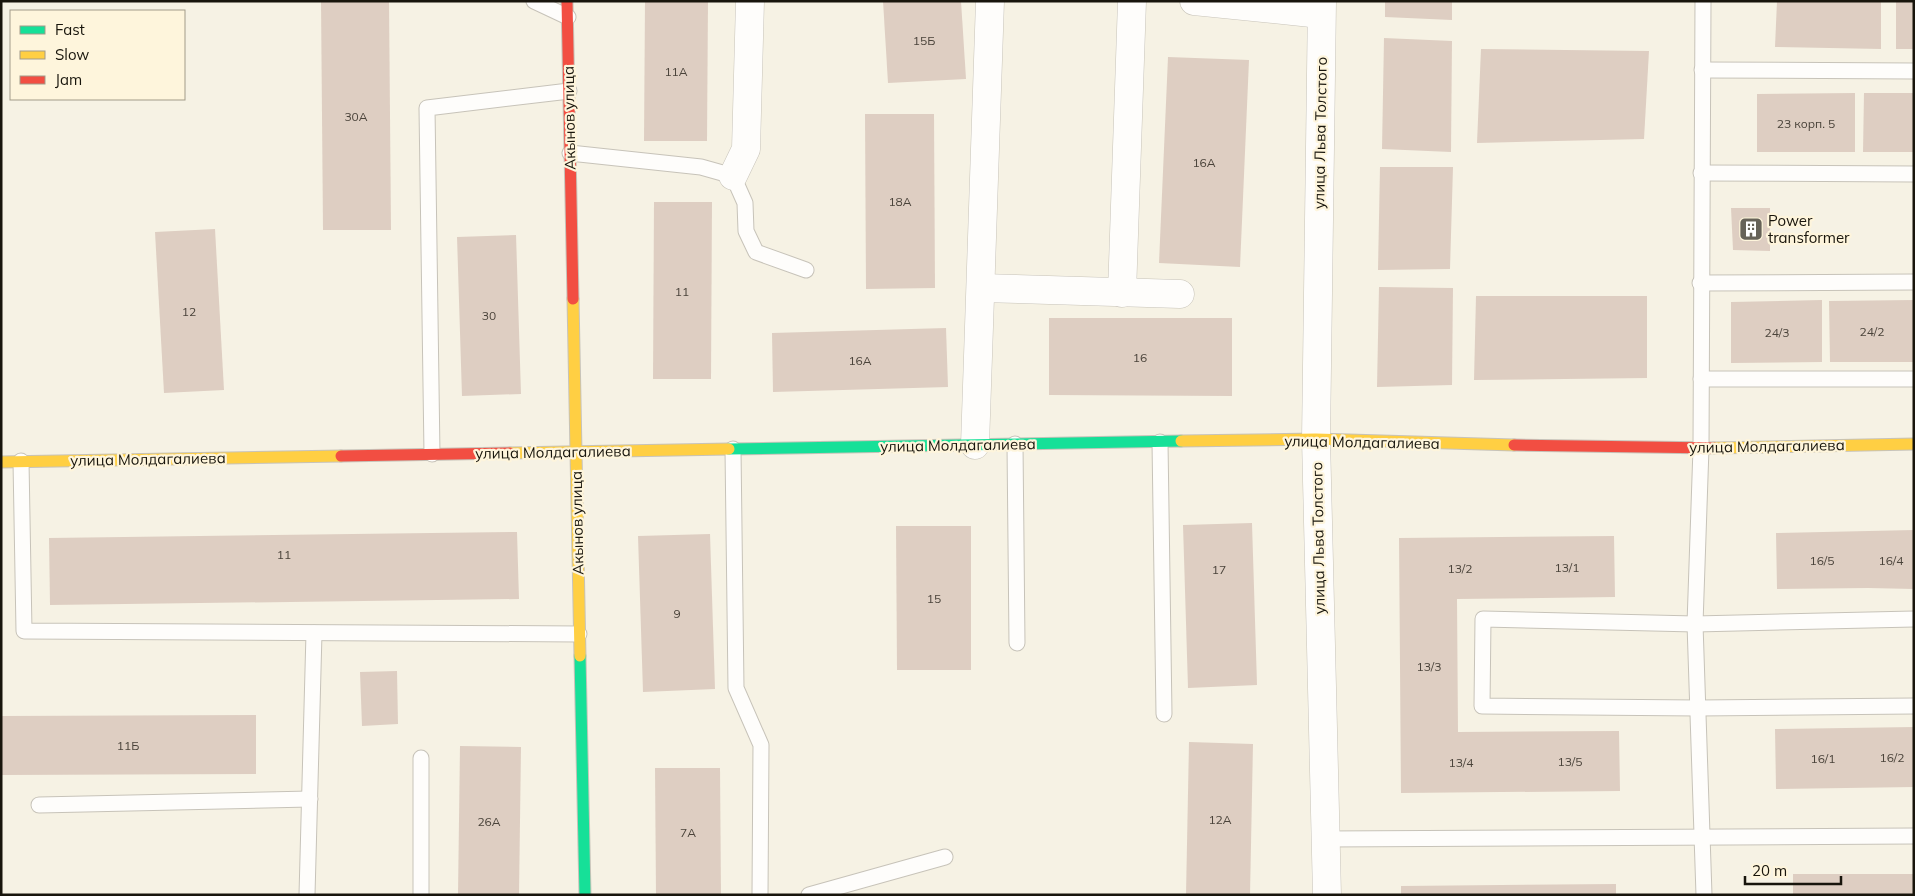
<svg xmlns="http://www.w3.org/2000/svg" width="1915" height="896" font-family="Mulish,sans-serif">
<rect width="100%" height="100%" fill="#f6f2e4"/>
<!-- building -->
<g fill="#decec2">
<polygon points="321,1 389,1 391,230 323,230"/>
<polygon points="645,1 708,1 707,141 644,141"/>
<polygon points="883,1 961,1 966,79 888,83"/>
<polygon points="1385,1 1452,1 1452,20 1385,17"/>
<polygon points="1777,1 1881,1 1881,49 1775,47"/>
<rect x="1896" y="1" width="18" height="48"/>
<polygon points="1384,38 1452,41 1451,152 1382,149"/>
<polygon points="1481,49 1649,51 1644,139 1477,143"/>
<polygon points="1168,57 1249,60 1240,267 1159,263"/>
<polygon points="1855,93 1855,152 1757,152 1757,94"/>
<polygon points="1864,93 1914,93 1914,152 1863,152"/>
<polygon points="865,114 934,114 935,288 866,289"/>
<polygon points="1380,167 1453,167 1450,269 1378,270"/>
<polygon points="654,202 712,202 711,379 653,379"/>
<polygon points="1731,208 1770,208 1770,251 1733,250"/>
<polygon points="215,229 224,390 164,393 155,232"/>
<polygon points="516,235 521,394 462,396 457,237"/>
<polygon points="1379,287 1453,288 1452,385 1377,387"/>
<polygon points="1476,296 1647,296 1647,378 1474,380"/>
<polygon points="1822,300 1822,362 1731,363 1731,302"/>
<polygon points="1914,300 1914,362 1830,362 1829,301"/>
<polygon points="1049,318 1232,318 1232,396 1049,395"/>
<polygon points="946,328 948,387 773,392 772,333"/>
<polygon points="1252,523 1257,685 1188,688 1183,525"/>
<polygon points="896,526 971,526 971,670 897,670"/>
<polygon points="1914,530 1914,589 1868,588 1777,589 1776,533"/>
<polygon points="517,532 519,599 50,605 49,538"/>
<polygon points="710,534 715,689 643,692 638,536"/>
<polygon points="1614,536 1615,597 1457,599 1458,732 1619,731 1620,791 1401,793 1399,538"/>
<polygon points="397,671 398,724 362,726 360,672"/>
<polygon points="256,715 256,774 1,775 1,716"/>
<polygon points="1914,727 1914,787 1776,789 1775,729"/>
<polygon points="1189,742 1253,744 1250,895 1186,895"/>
<polygon points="460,746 521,747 519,895 458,895"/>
<polygon points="655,768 720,768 721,895 656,895"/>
<rect x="1793" y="874" width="121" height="21"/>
<polygon points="1616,884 1616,895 1401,895 1401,886"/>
</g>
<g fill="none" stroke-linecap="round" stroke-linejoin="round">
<!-- lane casing -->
<g stroke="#c7c3b9" stroke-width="17">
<g id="lane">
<polyline points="534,1 568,17"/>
<polyline points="1703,1 1701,448 1695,624 1704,895"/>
<polyline points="1702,70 1914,71"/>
<polyline points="570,153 701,167 733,176 745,203 746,231 756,252 806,270"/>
<polyline points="1701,173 1914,174"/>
<polyline points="1700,283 1914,282"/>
<polyline points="1701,379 1914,379"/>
<polyline points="1160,442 1164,714"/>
<polyline points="1015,444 1017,643"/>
<polyline points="733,449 736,688 761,745 760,895"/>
<polyline points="432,454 427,108 569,91"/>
<polyline points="21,461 24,631 579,634"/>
<polyline points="1914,619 1695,624 1483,619 1482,706 1698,708 1914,706"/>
<polyline points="39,805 310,799"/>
<polyline points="1325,839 1914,836"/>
<polyline points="307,895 314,633"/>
<polyline points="421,895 421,758"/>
<polyline points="809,895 945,857"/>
</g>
</g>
<!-- street casing -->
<g stroke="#c7c3b9" stroke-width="29">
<g id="street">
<polyline points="1194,1 1321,14"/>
<polyline points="1322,1 1316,439 1327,895"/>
<polyline points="733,176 746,149 750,1"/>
<polyline points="981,288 1180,294"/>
<polyline points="1122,293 1132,1"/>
<polyline points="975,445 990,1"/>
</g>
</g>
<!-- fast casing -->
<g stroke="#c7c3b9" stroke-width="13">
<g id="fast">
<polyline points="729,449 1181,441"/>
<polyline points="580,656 585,895"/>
</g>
</g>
<!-- slow casing -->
<g stroke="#c7c3b9" stroke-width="13">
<g id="slow">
<polyline points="573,299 580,656"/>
<polyline points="1181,441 1316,439 1514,445"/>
<polyline points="1714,448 1914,444"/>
<polyline points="510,453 729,449"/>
<polyline points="1,462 341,456"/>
</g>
</g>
<!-- jam casing -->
<g stroke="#c7c3b9" stroke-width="13">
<g id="jam">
<polyline points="567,1 573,299"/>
<polyline points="1514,445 1714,448"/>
<polyline points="341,456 510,453"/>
</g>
</g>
<!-- lane -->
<use href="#lane" stroke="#fefdfb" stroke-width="15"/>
<!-- street -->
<use href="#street" stroke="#fefdfb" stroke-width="28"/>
<!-- fast -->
<use href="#fast" stroke="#16e098" stroke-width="11"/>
<!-- slow -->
<use href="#slow" stroke="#ffcf43" stroke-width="11"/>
<!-- jam -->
<use href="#jam" stroke="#f24e42" stroke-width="11"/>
</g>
<!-- icons -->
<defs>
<g id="building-square" transform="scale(1.25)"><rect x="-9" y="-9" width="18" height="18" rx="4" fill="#666258" stroke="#fef5dc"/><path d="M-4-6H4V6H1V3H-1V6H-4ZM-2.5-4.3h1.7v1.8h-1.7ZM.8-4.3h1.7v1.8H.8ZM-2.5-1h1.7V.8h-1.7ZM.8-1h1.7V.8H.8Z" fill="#fff"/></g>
</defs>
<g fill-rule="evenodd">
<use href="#building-square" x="1751" y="229"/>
</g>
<g text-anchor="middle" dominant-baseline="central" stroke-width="4.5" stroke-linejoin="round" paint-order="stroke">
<!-- number labels -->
<g font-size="12" fill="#4a433a">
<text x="924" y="40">15Б</text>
<text x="676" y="71">11А</text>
<text x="356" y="116">30А</text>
<text x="1806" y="123">23 корп. 5</text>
<text x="1204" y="162">16А</text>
<text x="900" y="201">18А</text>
<text x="682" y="291">11</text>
<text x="189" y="311">12</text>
<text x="489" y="315">30</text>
<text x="1872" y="331">24/2</text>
<text x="1777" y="332">24/3</text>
<text x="1140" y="357">16</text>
<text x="860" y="360">16А</text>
<text x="284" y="554">11</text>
<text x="1822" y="560">16/5</text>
<text x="1891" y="560">16/4</text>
<text x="1567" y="567">13/1</text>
<text x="1460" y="568">13/2</text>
<text x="1219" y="569">17</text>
<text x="934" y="598">15</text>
<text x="677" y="613">9</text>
<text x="1429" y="666">13/3</text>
<text x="128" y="745">11Б</text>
<text x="1892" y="757">16/2</text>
<text x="1823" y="758">16/1</text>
<text x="1570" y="761">13/5</text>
<text x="1461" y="762">13/4</text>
<text x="1220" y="819">12А</text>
<text x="489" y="821">26А</text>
<text x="688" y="832">7А</text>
</g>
<!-- street labels -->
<g font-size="15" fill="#18150c" stroke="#fef5dc">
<text transform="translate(569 118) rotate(-91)">Акынов улица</text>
<text transform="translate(1320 133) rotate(-89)">улица Льва Толстого</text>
<text transform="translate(1362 442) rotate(1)">улица Молдагалиева</text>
<text transform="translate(958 445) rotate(-1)">улица Молдагалиева</text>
<text transform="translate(1767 446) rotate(-1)">улица Молдагалиева</text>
<text transform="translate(553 452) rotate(-1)">улица Молдагалиева</text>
<text transform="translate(148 459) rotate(-1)">улица Молдагалиева</text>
<text transform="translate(577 523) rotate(-91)">Акынов улица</text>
<text transform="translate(1318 538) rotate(-91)">улица Льва Толстого</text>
</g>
<!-- poi labels -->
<g font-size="15" fill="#18150c" stroke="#fef5dc" text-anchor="start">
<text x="1768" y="220">Power<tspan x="1768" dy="17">transformer</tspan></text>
</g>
</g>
<!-- border -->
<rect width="1915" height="896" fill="none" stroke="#18150c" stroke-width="5"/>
<!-- legend -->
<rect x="10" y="10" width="175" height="90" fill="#fef5dc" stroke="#a29b89"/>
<rect x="20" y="26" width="25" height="8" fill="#16e098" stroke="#a29b89"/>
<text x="55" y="35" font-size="15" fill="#18150c">Fast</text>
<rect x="20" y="51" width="25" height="8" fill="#ffcf43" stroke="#a29b89"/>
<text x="55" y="60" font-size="15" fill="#18150c">Slow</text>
<rect x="20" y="76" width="25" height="8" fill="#f24e42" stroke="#a29b89"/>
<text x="55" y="85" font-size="15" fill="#18150c">Jam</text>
<!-- scale -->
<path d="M1745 876v8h96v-8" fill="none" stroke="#18150c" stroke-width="2.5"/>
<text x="1752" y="876" font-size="15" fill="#18150c" stroke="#fef5dc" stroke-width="4" paint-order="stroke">20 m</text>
</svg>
